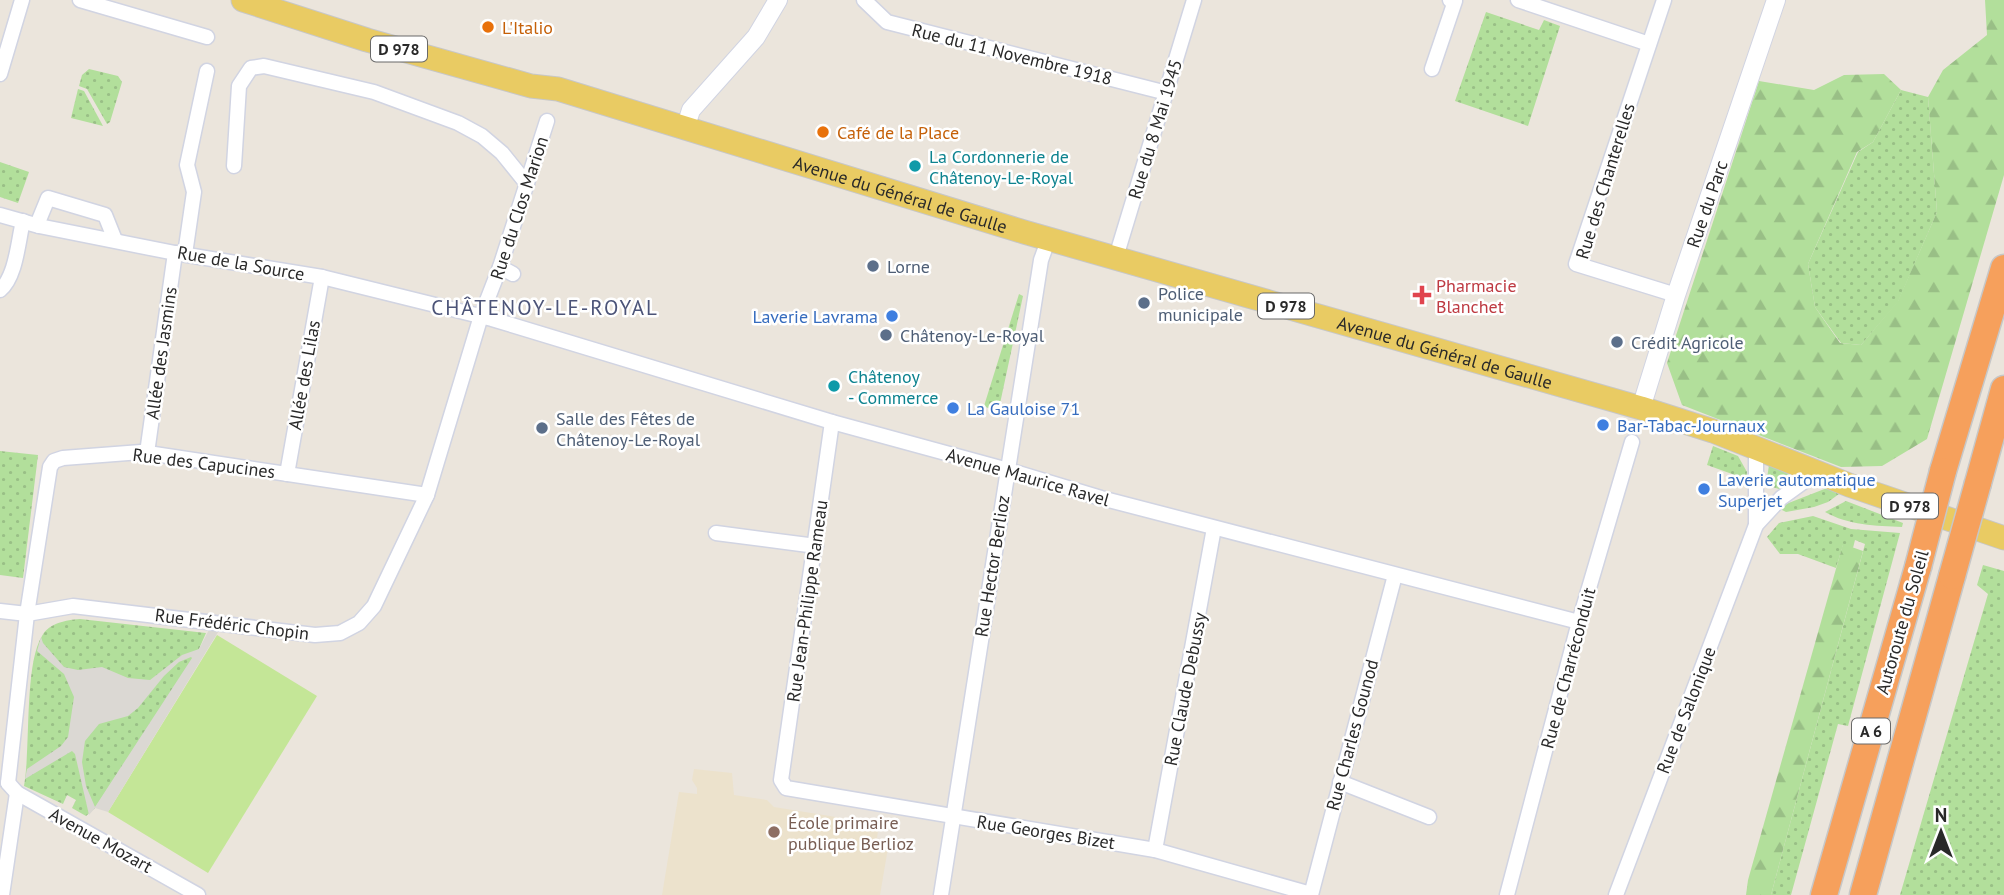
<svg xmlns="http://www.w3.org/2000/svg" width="2004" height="895" font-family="'PT Sans',sans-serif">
<defs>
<pattern id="grass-dots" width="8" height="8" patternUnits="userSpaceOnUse" patternTransform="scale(1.75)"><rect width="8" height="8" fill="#b2df9b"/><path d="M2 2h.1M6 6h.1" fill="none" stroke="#99bf86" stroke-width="1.8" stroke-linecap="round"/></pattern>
<pattern id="forest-firs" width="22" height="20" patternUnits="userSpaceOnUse" patternTransform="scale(1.75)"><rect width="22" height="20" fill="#b2df9b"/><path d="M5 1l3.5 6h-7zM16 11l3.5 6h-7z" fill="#99bf86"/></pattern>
</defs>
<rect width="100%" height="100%" fill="#ebe5dc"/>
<!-- education -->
<polygon fill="#ece2cc" points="694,769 732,773 734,795 767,800 774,807 879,824 876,845 888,848 880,895 662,895 679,792 697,794 697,788 692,780"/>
<!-- grass -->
<g fill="url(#grass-dots)">
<polygon points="1486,12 1539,30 1544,20 1560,26 1528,126 1455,101"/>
<polygon points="89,69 118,76 122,82 110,122 107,124 87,89 79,86 82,75"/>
<polygon points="78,89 84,91 103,126 71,118"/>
<polygon points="1901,90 1928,97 1937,212 1898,302 1861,345 1841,343 1815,307 1808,264 1858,152 1873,142"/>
<polygon points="0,162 29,172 18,203 0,197"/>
<polygon points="1019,294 1023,296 998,413 984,406"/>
<polygon points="1713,446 1738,456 1747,472 1746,479 1707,465"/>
<polygon points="0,451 38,455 23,578 0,575"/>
<polygon points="1769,465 1796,475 1779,489 1766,485"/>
<polygon points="1827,488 1839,494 1828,502 1814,507 1786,512 1782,510 1786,504"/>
<path d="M1846 501 1903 523 1902 527C1876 526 1848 525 1825 512Z"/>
<polygon points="1813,516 1851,529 1900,533 1848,726 1838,724 1791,895 1771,895 1865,544 1855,540 1853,548 1843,545 1836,568 1798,554 1780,554 1767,537 1779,523"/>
<polygon points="1983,565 2004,571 2004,895 1900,895 1988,594 1977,585"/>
<path d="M80 619 206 633 199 649 95 808 86 816 72 808 76 800 67 795 63 804 24 786C31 747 24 665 42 636 49 623 66 620 80 619Z"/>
</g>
<!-- forest -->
<g fill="url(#forest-firs)">
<polygon points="1985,0 2004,0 2004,175 1927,439 1882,466 1841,467 1682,405 1667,363 1759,81 1814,90 1844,75 1884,74 1901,90 1873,142 1857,152 1808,264 1815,307 1840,343 1861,345 1898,301 1937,212 1928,97 1943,70 1987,35"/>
<polygon points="1843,544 1863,551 1771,895 1746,895 1748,880"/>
</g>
<!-- pitch -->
<polygon fill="#c4e697" points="217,635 317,696 208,873 108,812"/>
<!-- plaza -->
<path fill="#dbd8d3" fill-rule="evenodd" d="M210 628 220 629 108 812 95 808 89 815 75 754 72 751 25 779 27 769 61 746 68 737 74 697 64 674 37 651 41 637 43 643 64 667 78 670 102 667 128 678 150 680 182 655 199 649ZM191 657 192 658 95 807 86 786 82 762 85 741 99 724 128 716 138 708 164 676 179 662Z"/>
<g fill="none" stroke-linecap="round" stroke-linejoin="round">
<!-- minor casing -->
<g stroke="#d1d4e2" stroke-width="17">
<g id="minor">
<polyline points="80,0 207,37"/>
<polyline points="864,0 887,22 1167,93"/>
<polyline points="1518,0 1649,44"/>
<polyline points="1664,0 1576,264 1676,295"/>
<polyline points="1432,69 1455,1 1450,0"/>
<polyline points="0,74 22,0"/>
<polyline points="234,166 239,86 251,68 264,66 374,92 458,123 482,136 502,153 527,184"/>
<polyline points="0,215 39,226 175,253 322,277 492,319 832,422 1008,470 1101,498 1579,622"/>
<polyline points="39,226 39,220 48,198 105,215 115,240"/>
<polyline points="185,254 194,192 187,165 207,71"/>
<polyline points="1116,257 1194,0"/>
<polyline points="500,267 513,274"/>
<path d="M0 290C16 277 18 242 23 221"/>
<polyline points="832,422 781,780 786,788 1155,850 1311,894"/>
<polyline points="147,453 175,253"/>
<polyline points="287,474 322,277"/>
<polyline points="1756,525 1781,498 1817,472"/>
<polyline points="716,533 816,546"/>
<polyline points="0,611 27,614 73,606 315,635 340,633 359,623 374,606 427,495 481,316 500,267 547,121"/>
<polyline points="1340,782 1429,817"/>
<polyline points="8,783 27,614 50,467 54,461 63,458 141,452 427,495"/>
<polyline points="8,783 17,793 198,895"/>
<polyline points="1155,850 1214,528"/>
<polyline points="2,895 17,793"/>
<polyline points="941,895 1041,260 1049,238"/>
<polyline points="1311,895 1395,575"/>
<polyline points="1507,895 1579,622 1632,442"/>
<polyline points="1616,895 1756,525 1756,448"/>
</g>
</g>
<!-- tertiary casing -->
<g stroke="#d1d4e2" stroke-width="20">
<g id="tertiary">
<polyline points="685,129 691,110 756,37 778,0"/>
<polyline points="1641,408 1676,295 1776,0"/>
</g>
</g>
<!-- primary casing -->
<g stroke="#c7c7c7" stroke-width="25">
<g id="primary">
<path id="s1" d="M243 0 367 40 531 86 558 89 1024 232 1641 408 1713 431 1849 485 2004 538"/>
</g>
</g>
<!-- motorway casing -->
<g stroke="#c7c7c7" stroke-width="29">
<g id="motorway">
<polyline points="1943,471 2004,268"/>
<polyline points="1978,483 2004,389"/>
<polyline points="1824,895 1918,567"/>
<polyline points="1863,895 1952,576"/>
</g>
</g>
<!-- minor -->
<use href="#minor" stroke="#fff" stroke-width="14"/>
<!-- tertiary -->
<use href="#tertiary" stroke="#fff" stroke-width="18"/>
<!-- primary -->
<use href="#primary" stroke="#e9cb63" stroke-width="23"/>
<!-- motorway -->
<use href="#motorway" stroke="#f6a05c" stroke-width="26"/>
<!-- motorway-bridge casing -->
<g stroke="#c7c7c7" stroke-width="29" stroke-linecap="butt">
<g id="motorway-bridge">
<polyline points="1918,567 1943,471"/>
<polyline points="1952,576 1978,483"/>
</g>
</g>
<!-- motorway-bridge -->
<use href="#motorway-bridge" stroke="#f6a05c" stroke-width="26"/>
</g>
<!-- markers -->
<g fill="#e8710a" stroke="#fff" stroke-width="2.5">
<circle cx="488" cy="27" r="7"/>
<circle cx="823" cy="132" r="7"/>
</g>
<g fill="#0f9aa8" stroke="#fff" stroke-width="2.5">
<circle cx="915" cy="166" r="7"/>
<circle cx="834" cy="386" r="7"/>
</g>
<g fill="#5c6f8a" stroke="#fff" stroke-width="2.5">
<circle cx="873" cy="266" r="7"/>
<circle cx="1144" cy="303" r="7"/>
<circle cx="886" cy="335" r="7"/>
<circle cx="1617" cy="342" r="7"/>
<circle cx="542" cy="428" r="7"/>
</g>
<path fill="#e0444e" stroke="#fff" stroke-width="2.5" d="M1418.5 284.5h7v7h7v7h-7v7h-7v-7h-7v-7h7z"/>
<g fill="#3f7fe0" stroke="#fff" stroke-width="2.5">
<circle cx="892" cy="316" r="7"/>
<circle cx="953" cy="408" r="7"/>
<circle cx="1603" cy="425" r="7"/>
<circle cx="1704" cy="489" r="7"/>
</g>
<circle fill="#8d6e63" stroke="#fff" stroke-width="2.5" cx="774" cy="832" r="7"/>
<g text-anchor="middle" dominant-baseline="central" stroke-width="5" stroke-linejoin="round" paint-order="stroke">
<!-- shield labels -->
<g fill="#fff" stroke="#696969" stroke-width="2">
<rect x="371" y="36.5" width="56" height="25" rx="5"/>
<rect x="1258" y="293.5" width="56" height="25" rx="5"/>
<rect x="1882" y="493.5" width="56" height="25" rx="5"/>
<rect x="1852" y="718.5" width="38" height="25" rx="5"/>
</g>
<g font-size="16" font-weight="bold" fill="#292929">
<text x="399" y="49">D 978</text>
<text x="1286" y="306">D 978</text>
<text x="1910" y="506">D 978</text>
<text x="1871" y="731">A 6</text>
</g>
<!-- food labels -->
<g font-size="18" fill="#c56008" stroke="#fff" text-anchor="start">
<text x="502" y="27">L'Italio</text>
<text x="837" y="132">Café de la Place</text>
</g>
<!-- street labels -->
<g font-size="18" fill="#292929" stroke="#fff">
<text transform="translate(1012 54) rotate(14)">Rue du 11 Novembre 1918</text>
<text transform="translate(1155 129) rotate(-73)">Rue du 8 Mai 1945</text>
<text transform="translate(1605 181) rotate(-73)">Rue des Chanterelles</text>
<text stroke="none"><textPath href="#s1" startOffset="686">Avenue du Général de Gaulle</textPath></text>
<text transform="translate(1707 204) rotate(-71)">Rue du Parc</text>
<text transform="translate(519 208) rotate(-72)">Rue du Clos Marion</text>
<text transform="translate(241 263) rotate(10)">Rue de la Source</text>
<text stroke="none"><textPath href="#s1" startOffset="1253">Avenue du Général de Gaulle</textPath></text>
<text transform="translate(161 353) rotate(-82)">Allée des Jasmins</text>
<text transform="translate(304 375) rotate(-80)">Allée des Lilas</text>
<text transform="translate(204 463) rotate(7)">Rue des Capucines</text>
<text transform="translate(1028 477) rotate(16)">Avenue Maurice Ravel</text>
<text transform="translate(992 566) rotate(-81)">Rue Hector Berlioz</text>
<text transform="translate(807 601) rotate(-82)">Rue Jean-Philippe Rameau</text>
<text transform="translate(1902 622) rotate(-74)">Autoroute du Soleil</text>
<text transform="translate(232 624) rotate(7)">Rue Frédéric Chopin</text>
<text transform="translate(1568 668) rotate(-75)">Rue de Charréconduit</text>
<text transform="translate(1185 689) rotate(-79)">Rue Claude Debussy</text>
<text transform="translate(1686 710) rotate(-69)">Rue de Salonique</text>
<text transform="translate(1352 735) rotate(-75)">Rue Charles Gounod</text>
<text transform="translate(1046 832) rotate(9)">Rue Georges Bizet</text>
<text transform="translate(101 840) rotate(29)">Avenue Mozart</text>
</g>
<!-- culture labels -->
<g font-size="18" fill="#0d838f" stroke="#fff" text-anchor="start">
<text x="929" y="156">La Cordonnerie de<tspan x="929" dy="21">Châtenoy-Le-Royal</tspan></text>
<text x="848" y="376">Châtenoy<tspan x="848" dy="21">- Commerce</tspan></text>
</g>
<!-- service labels -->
<g font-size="18" fill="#4e5e75" stroke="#fff" text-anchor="start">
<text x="887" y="266">Lorne</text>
<text x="1158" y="293">Police<tspan x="1158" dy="21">municipale</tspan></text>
<text x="900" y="335">Châtenoy-Le-Royal</text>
<text x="1631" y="342">Crédit Agricole</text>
<text x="556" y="418">Salle des Fêtes de<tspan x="556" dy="21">Châtenoy-Le-Royal</tspan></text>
</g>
<!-- health labels -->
<g font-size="18" fill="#be3a42" stroke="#fff" text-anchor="start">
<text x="1436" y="285">Pharmacie<tspan x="1436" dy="21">Blanchet</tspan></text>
</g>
<!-- shop labels -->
<g font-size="18" fill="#366cbe" stroke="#fff" text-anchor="start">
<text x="878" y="316" text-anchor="end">Laverie Lavrama</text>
<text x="967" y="408">La Gauloise 71</text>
<text x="1617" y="425">Bar-Tabac-Journaux</text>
<text x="1718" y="479">Laverie automatique<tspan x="1718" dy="21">Superjet</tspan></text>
</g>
<!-- education labels -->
<g font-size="18" fill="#785e54" stroke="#fff" text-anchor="start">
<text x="788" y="822">École primaire<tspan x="788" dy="21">publique Berlioz</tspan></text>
</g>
<!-- quarter labels -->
<g font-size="21" letter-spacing="2" fill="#4c5478" stroke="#fff">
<text x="545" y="307">CHÂTENOY-LE-ROYAL</text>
</g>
</g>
<!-- north arrow -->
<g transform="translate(1941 832)" stroke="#ffffff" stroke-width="5" paint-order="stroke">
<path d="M0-5L12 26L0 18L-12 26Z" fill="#292929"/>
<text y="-10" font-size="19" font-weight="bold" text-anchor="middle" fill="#292929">N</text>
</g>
</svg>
